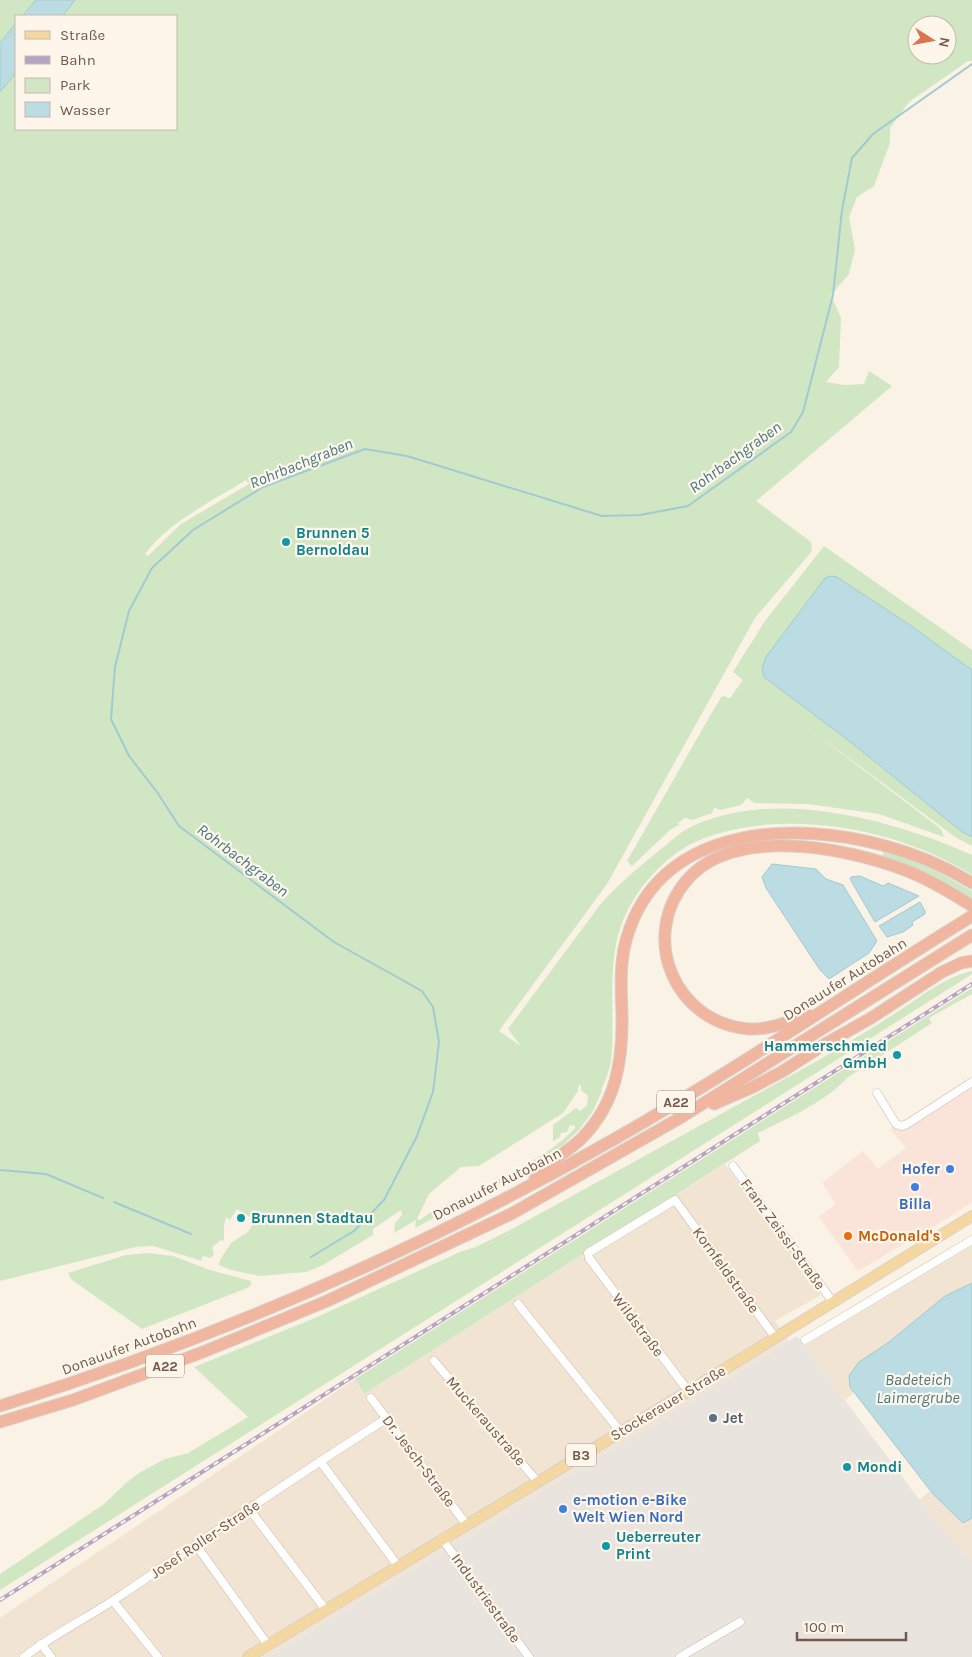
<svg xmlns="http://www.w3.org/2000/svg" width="972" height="1657" font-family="Karla,sans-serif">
<rect width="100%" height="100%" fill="#faf2e4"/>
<!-- residential -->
<g fill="#f1e4d3">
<polygon points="725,1164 821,1295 775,1321 789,1341 671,1414 267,1657 0,1657 0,1618 355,1379 364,1394"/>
<polygon points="972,1246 972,1283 945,1296 889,1342 859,1362 850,1387 854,1392 845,1400 804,1346"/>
<polygon points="930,1491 963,1523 972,1518 972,1562 940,1527 919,1500"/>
</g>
<!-- commercial -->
<polygon fill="#fae3d9" points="972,1078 972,1202 948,1218 858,1271 819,1217 836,1204 822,1183 863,1151 878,1169 906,1148 890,1129"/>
<!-- industrial -->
<polygon fill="#eae4de" points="797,1336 930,1514 972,1562 972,1657 267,1657 671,1414"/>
<!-- green -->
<g fill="#d1e7c4" fill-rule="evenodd">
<polygon points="0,0 36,0 22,16 16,16 16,23 0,43"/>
<path d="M75 0H972V61H968L909 102 890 128V143L874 186 857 197 849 217 855 249 849 274 831 295 841 318 839 367 826 382 844 385 864 384 869 371 892 386 756 501 811 542 812 551 755 618 607 884 499 1031 521 1046 508 1029 599 906C617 885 639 867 661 849 671 841 682 830 695 825 779 788 893 820 972 855V875C898 828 785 807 702 839 668 852 638 886 624 918 605 962 616 1015 611 1061L610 1062 611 1063 606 1079 601 1090 602 1091 593 1111 579 1130 563 1145 517 1174 415 1228 416 1220 394 1233 395 1223 402 1215 401 1210 373 1229V1235L323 1265 306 1272 260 1276 231 1270 219 1265 220 1260 231 1243 248 1232 255 1220 237 1209 230 1220 226 1217 224 1225V1241L221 1240 212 1247 214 1254 211 1258 203 1256 201 1259 202 1261 153 1246 136 1247 0 1281V92L16 73V129H176V16H63ZM917 25H947V55H917ZM246 480 249 484 181 524 148 556 145 554C170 521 211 502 246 480ZM581 1084V1090L588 1096 587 1105 580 1111 576 1108 553 1125V1141L560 1137 561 1133 567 1132 570 1125 575 1126V1128C544 1162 484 1186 442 1207L435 1214 433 1210 420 1220 417 1219 429 1194 461 1167 479 1166 563 1113 578 1091V1087Z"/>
<polygon points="824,546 972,650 972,670 910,625 837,577 831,576 762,669 764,677 853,744 962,832 972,837 972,846 955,837 802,723 941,829 944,837 879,814 808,804 754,803 747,798 741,805 721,810 714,808 712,813 693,820 685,818 678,823 679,825 670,830 632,866 627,861 711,714 722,696 730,698 743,680 733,672 765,621"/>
<polygon points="884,850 913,859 913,861 938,872 972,891 972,900 882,857"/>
<path d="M972 971V974L969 976 0 1590V1574L104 1504 126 1483 139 1473 165 1459 188 1453 248 1417 194 1367 315 1318 460 1252 476 1247 512 1229 817 1061C844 1045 871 1029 897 1012 921 997 944 977 972 971Z"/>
<path d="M972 988V994L929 1018 932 1023 847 1078C824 1103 788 1118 758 1133L760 1141 364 1394 355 1379Z"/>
<polygon points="149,1253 173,1256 210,1270 251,1281 251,1285 247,1288 142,1329 72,1280 68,1273 126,1255"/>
</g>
<!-- water -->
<g fill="#badce2" stroke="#a1cad3">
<polygon points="36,0 75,0 63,16 22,16"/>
<polygon points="16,23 16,73 0,92 0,43"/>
<polygon points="831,576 837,577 910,625 972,670 972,837 962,832 853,744 764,677 762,669 766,657 825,578"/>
<polygon points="772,864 816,869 826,879 843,885 877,941 869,953 829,979 820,970 766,888 762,877"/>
<polygon points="860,876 883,886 888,883 919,896 875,922 850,879 851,877"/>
<polygon points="920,902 925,911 925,914 912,922 913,925 903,932 887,937 879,926"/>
<polygon points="972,1283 972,1518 963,1523 933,1494 850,1387 849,1376 859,1362 889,1342 945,1296"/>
</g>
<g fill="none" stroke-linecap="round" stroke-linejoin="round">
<!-- stream -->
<g stroke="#a1cad3" stroke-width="2">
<polyline points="0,1170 46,1174 103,1198"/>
<polyline points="114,1202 191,1234"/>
<polyline points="311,1257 354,1231 384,1200 417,1136 433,1092 439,1042 433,1007 422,991 334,942 179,826 157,792 129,756 111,719 115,667 129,611 152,568 193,530 263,487 365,449 407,456 602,516 640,515 688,506 791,432 803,412 833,295 842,210 852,158 873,134 972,64"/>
</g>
<!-- minor casing -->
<g stroke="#cbbaab" stroke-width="9">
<g id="minor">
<polyline points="877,1093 896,1124 902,1126 907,1124 972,1082"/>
<polyline points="733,1166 833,1302"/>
<polyline points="518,1304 620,1431"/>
<polyline points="805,1340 972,1240"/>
<polyline points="434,1361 537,1481"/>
<polyline points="688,1391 589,1258 588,1253 675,1200 775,1337"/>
<polyline points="371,1398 466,1524"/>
<polyline points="320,1461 398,1566"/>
<polyline points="250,1510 326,1610"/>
<polyline points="442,1539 529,1657"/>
<polyline points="196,1545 268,1645"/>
<polyline points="113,1601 158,1657"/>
<polyline points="41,1644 51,1657"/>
<path d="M24 1657C55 1633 91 1616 123 1594 210 1535 297 1475 386 1419"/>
<polyline points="680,1657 740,1622"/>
</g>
</g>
<!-- major casing -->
<g stroke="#d7d1cd" stroke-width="12">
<polyline id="major" points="248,1657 715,1375 972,1216"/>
</g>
<!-- highway casing -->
<g stroke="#d7d1cd" stroke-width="13">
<g id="highway">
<path d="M808 1015C789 1021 770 1030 750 1029 675 1024 638 937 687 880 733 826 844 847 902 869 927 878 950 892 972 906"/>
<polyline points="714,1104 753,1087 783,1071 825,1044 871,1018 942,972 961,963 972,961"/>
<path d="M535 1178C541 1172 547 1166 554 1160 563 1153 573 1147 581 1139 616 1104 623 1061 622 1014 621 984 619 956 630 928 667 826 793 821 882 845 914 853 944 866 972 883"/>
<path d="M0 1406C215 1339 423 1249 618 1137 739 1068 853 989 972 916"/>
<polyline points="0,1422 73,1400 203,1352 327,1301 511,1214 680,1118 972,935"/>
</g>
</g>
<!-- minor -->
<use href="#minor" stroke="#fff" stroke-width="8"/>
<!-- major -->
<use href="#major" stroke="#f5d8a1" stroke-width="10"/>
<!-- highway -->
<use href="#highway" stroke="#f0b69f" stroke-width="11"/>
<!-- rail casing -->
<g stroke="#b5a4c3" stroke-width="4">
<polyline id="rail" points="0,1600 972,984"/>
</g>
<!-- rail -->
<use href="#rail" stroke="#fef6ea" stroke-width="2" stroke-dasharray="5.5" stroke-linecap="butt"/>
</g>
<!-- markers -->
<g fill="#0f9aa8" stroke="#fef6ea" stroke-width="2">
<circle cx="286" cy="542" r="5"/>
<circle cx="897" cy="1055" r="5"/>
<circle cx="241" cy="1218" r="5"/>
<circle cx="847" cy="1467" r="5"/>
<circle cx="606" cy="1546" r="5"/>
</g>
<g fill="#3f7fe0" stroke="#fef6ea" stroke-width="2">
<circle cx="950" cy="1169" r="5"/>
<circle cx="915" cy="1187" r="5"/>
<circle cx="563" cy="1509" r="5"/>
</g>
<circle fill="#e8710a" stroke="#fef6ea" stroke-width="2" cx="848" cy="1236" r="5"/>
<circle fill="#5c6f8a" stroke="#fef6ea" stroke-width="2" cx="713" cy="1418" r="5"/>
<g text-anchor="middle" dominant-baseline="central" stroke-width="4.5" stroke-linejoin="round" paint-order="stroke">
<!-- shield labels -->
<g fill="#fef6ea" stroke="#9b897b" stroke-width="1">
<rect x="657" y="1090.5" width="38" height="23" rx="4"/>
<rect x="146" y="1354.5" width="38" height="23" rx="4"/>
<rect x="566" y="1443.5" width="30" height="23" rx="4"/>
</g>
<g font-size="14" font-weight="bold" fill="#715a4c">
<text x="676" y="1102">A22</text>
<text x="165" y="1366">A22</text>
<text x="581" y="1455">B3</text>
</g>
<!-- culture labels -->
<g font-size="15" font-weight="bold" fill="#0d838f" stroke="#fef6ea" text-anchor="start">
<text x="296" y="533">Brunnen 5<tspan x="296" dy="17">Bernoldau</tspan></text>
<text x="887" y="1046" text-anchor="end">Hammerschmied<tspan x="887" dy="17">GmbH</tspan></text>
<text x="251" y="1218">Brunnen Stadtau</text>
<text x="857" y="1467">Mondi</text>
<text x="616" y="1537">Ueberreuter<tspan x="616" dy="17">Print</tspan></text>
</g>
<!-- street labels -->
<g font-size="15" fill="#715a4c" stroke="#fef6ea">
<text transform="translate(845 979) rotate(-32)">Donauufer Autobahn</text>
<text transform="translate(497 1184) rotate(-27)">Donauufer Autobahn</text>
<text transform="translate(783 1234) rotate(54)">Franz Zeissl-Straße</text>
<text transform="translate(726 1270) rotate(54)">Kornfeldstraße</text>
<text transform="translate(638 1325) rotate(53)">Wildstraße</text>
<text transform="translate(129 1346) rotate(-20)">Donauufer Autobahn</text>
<text transform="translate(668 1403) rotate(-31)">Stockerauer Straße</text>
<text transform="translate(486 1421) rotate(49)">Muckeraustraße</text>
<text transform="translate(419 1461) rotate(53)">Dr. Jesch-Straße</text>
<text transform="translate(205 1539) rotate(-34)">Josef Roller-Straße</text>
<text transform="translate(486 1598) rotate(54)">Industriestraße</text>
</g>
<!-- shop labels -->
<g font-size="15" font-weight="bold" fill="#366cbe" stroke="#fef6ea" text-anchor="end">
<text x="940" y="1169">Hofer</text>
<text x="915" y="1204" text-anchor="middle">Billa</text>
<text x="573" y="1500" text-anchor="start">e-motion e-Bike<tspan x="573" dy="17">Welt Wien Nord</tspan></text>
</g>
<!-- food labels -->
<g font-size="15" font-weight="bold" fill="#c56008" stroke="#fef6ea" text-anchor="start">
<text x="858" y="1236">McDonald's</text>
</g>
<!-- service labels -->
<g font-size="15" font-weight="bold" fill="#4e5e75" stroke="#fef6ea" text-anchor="start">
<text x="723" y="1418">Jet</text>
</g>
<!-- water labels -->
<g font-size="16" font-style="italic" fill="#477883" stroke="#fef6ea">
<text transform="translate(735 457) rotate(-36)">Rohrbachgraben</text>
<text transform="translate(301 463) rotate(-22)">Rohrbachgraben</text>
<text transform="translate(243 860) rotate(37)">Rohrbachgraben</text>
<text x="918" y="1379">Badeteich<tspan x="918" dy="18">Laimergrube</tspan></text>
</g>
</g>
<!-- legend -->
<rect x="15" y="15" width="162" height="115" fill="#fef6ea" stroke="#c6b8ab"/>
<rect x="25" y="31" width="25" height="8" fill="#f5d8a1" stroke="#c6b8ab"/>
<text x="60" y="40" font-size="15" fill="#715a4c">Straße</text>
<rect x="25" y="56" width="25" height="8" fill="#b5a4c3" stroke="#c6b8ab"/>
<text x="60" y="65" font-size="15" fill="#715a4c">Bahn</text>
<rect x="25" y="78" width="25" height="15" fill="#d1e7c4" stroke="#c6b8ab"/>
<text x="60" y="90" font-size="15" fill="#715a4c">Park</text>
<rect x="25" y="102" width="25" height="15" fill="#badce2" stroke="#c6b8ab"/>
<text x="60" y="115" font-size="15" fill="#715a4c">Wasser</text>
<!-- north arrow -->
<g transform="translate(932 40) rotate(101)"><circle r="24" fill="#fef6ea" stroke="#c6b8ab"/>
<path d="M0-4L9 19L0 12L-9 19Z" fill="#dc7452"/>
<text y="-8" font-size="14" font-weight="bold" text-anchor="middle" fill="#715a4c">N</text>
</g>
<!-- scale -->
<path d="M797 1632v8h109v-8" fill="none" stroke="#715a4c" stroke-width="2.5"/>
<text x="804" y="1632" font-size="15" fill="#715a4c" stroke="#fef6ea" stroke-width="4" paint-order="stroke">100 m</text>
</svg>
